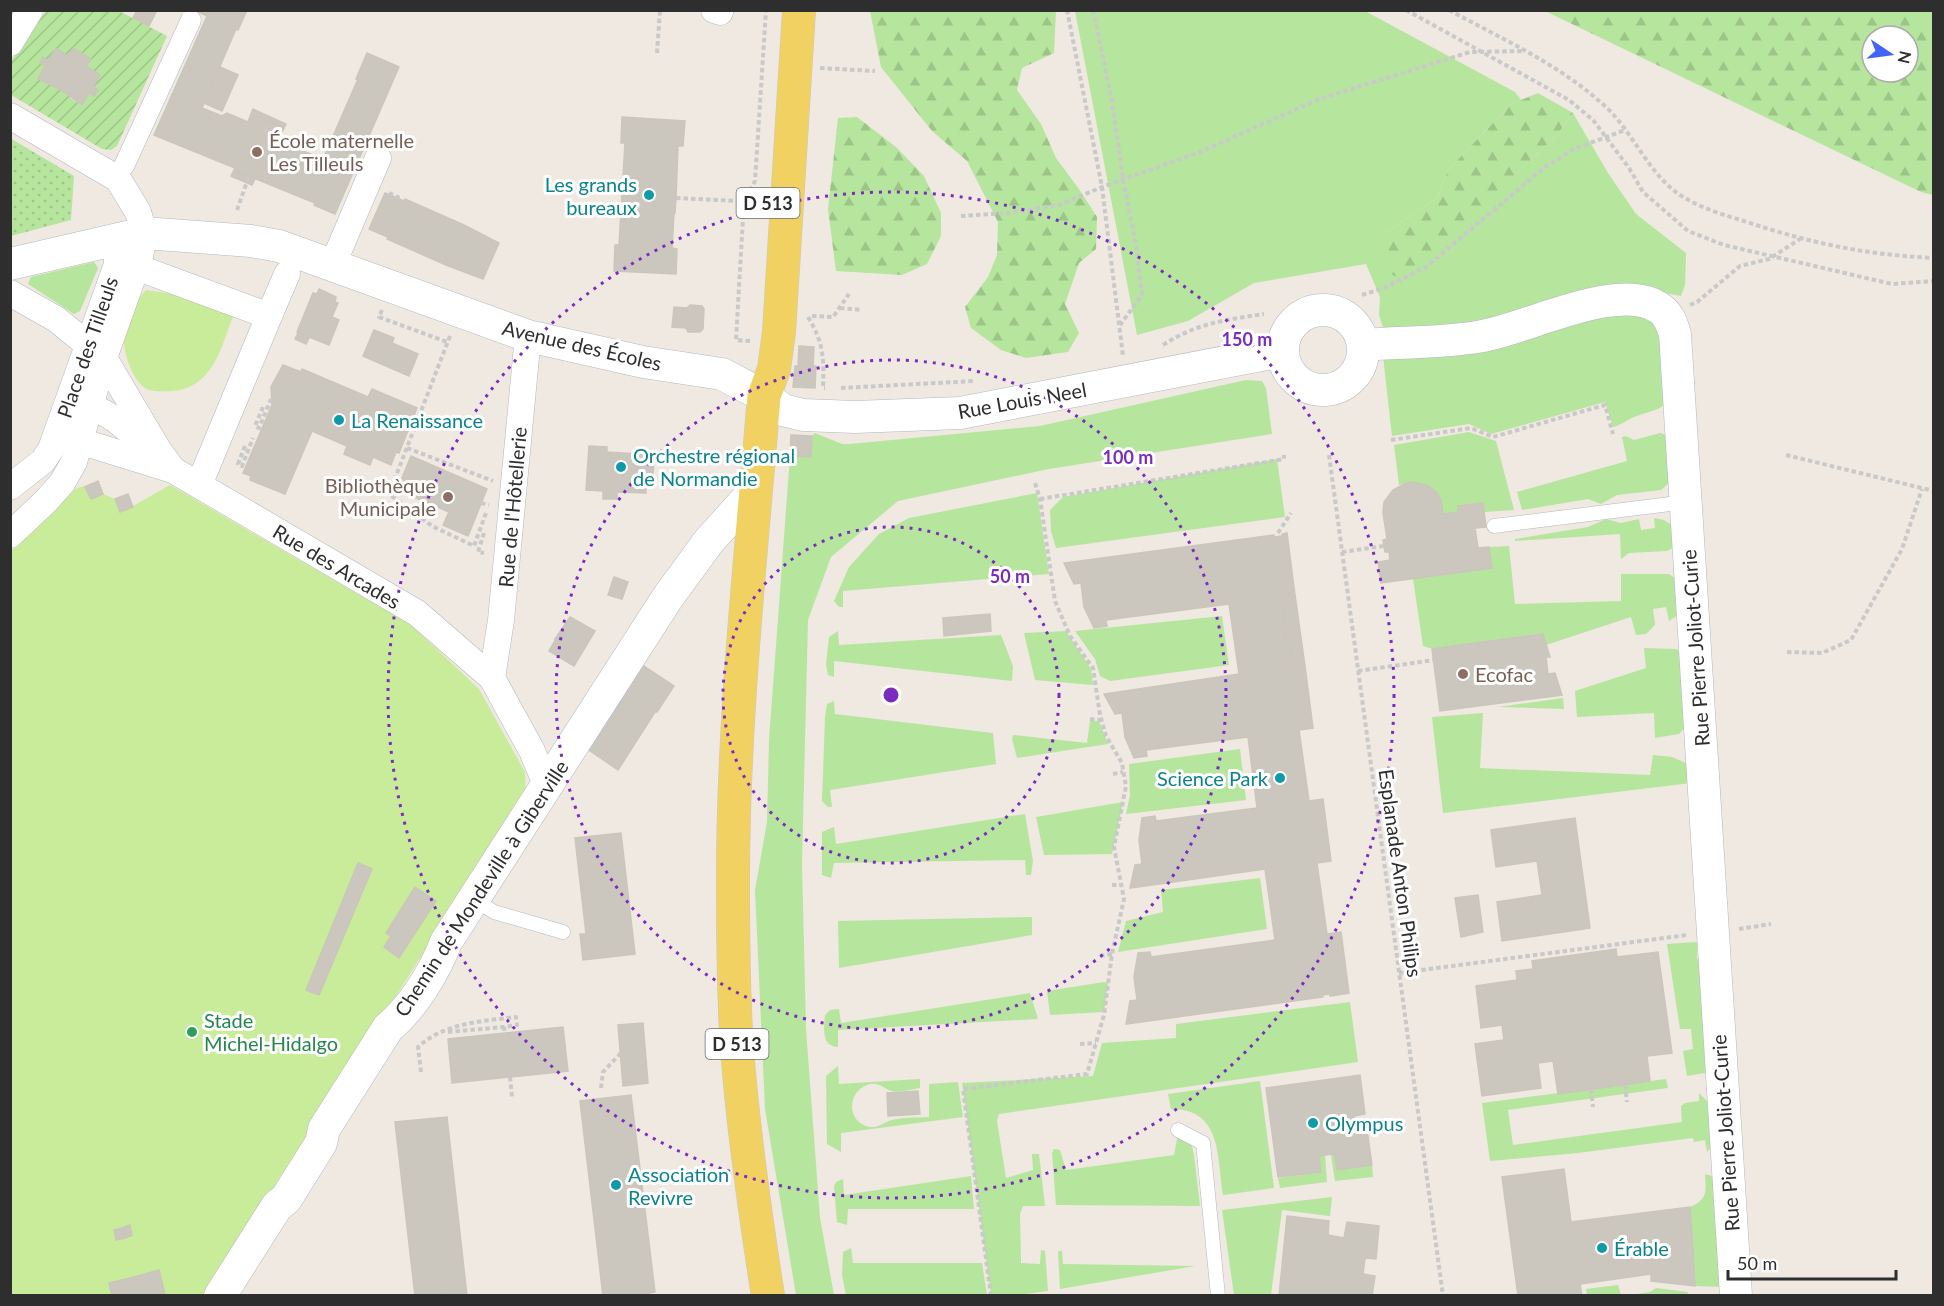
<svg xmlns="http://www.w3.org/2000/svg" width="1944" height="1306" font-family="Lato,sans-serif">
<defs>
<pattern id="forest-firs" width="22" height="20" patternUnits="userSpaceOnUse" patternTransform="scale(1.5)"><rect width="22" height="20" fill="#b6e59e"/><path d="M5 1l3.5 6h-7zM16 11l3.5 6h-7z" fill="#9dc588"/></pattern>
<pattern id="park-dots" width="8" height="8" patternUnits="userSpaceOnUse" patternTransform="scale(1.5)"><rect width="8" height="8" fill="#b6e59e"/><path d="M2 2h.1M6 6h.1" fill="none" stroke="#9dc588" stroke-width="1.8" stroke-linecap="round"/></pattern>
<pattern id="garden-furrows" width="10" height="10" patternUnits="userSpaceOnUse" patternTransform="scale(1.5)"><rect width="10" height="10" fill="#b6e59e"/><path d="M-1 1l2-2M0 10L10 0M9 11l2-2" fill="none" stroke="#9dc588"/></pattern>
</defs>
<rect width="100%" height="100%" fill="#efe9e1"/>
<!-- grass -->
<g fill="#b6e59e">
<polygon points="1075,11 1365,11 1515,92 1521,100 1511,104 1448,170 1437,198 1387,232 1517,173 1557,135 1573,113 1608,173 1636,214 1686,253 1685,285 1681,296 1644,289 1468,326 1415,331 1383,327 1379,315 1380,297 1366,264 1254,283 1188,321 1137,335"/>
<polygon points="94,262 98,268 80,311 74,314 28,284 31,277"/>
<path d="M1635 311 1660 326 1665 405C1654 412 1643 413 1632 418 1625 421 1621 425 1613 427L1605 402 1491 434 1469 424 1392 436 1383 356Z"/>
<polygon points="1246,380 1262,381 1266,388 1272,434 1049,469 898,501 831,557 808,620 802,863 806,1029 820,1218 834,1295 796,1295 765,1109 755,890 767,822 769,740 790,456 811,457 812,436 815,433 842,444 850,444 1040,426"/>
<path d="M1469 432 1496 441 1514 510 1484 512 1483 503 1458 506V512L1443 514C1442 490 1422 477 1399 485L1394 445Z"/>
<polygon points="1660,433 1666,435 1673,476 1668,484 1661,490 1617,495 1601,504 1588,499 1522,510 1517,492 1627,461 1622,437 1626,436 1634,440"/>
<polygon points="1277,459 1285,517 1056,548 1051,531 1050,510 1063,497"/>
<polygon points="1037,493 1049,574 843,591 843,607 839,607 834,601 849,567 879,534 909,518"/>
<polygon points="1654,518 1664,520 1673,526 1675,547 1667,551 1629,553 1621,559 1620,534 1515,541 1515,539 1588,527 1606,519 1621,523 1639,519 1641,530 1655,528"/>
<polygon points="1509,546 1515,604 1621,601 1621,574 1669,574 1676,579 1678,615 1669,621 1666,607 1653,609 1655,625 1646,634 1636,635 1631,617 1546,645 1543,634 1433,649 1423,646 1413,579 1491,568 1489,547"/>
<polygon points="1222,616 1229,665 1110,681 1100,676 1095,659 1075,631"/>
<polygon points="838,631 839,645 1001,635 1013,666 1012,681 834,661 834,677 828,675 826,664 829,637"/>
<polygon points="1066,631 1091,669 1093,685 1035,680 1024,633"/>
<polygon points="1644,648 1676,649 1682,654 1685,727 1679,734 1655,738 1654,713 1577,717 1575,691 1646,668"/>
<polygon points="1563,698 1564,709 1498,707"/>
<polygon points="834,701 835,714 993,733 996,764 830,790 832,807 828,807 822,801 825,717 827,704"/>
<polygon points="1483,713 1480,768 1650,775 1653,755 1672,757 1688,764 1691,783 1443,813 1432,717"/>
<polygon points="1090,721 1099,721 1108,744 1017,758 1012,739 1013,735 1087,743"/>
<polygon points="1240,749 1246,800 1126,814 1130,795 1129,764"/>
<polygon points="1123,802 1112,854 1044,855 1036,817"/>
<polygon points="1025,814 1033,861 1031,875 1026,875 1025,860 834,863 831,878 822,875 822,832 834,827 836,844"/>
<polygon points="1260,878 1267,929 1118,952 1126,921 1163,912 1161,890"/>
<polygon points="1032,917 1032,935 839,968 838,921"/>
<polygon points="1697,942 1697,959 1705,960 1711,1065 1705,1073 1687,1076 1683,1051 1693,1049 1691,1029 1680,1029 1667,944"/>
<polygon points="1104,982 1108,983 1104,1012 1050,1015 1047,991"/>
<path d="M1030 993 1038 1019 838 1030V1047C821 1047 824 1028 825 1015L830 1010 839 1009 841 1023Z"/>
<polygon points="1350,1002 1358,1062 999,1114 997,1121 1006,1178 1033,1170 1032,1154 1039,1154 1045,1206 1023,1206 1020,1214 1021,1263 1040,1264 1041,1250 1045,1251 1048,1291 1018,1295 991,1295 962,1083 1093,1076 1102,1043 1176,1038 1176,1024"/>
<path d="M838 1066 839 1084 920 1079V1088C912 1089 900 1093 892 1091 884 1089 880 1082 870 1084 846 1090 846 1123 870 1127 879 1128 884 1122 892 1120 903 1117 918 1118 929 1117V1084L958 1082 963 1117 841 1133V1152L827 1144 826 1076Z"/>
<polygon points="1666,1079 1668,1088 1508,1110 1513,1145 1682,1122 1681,1106 1685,1103 1699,1101 1699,1093 1710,1104 1715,1143 1707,1152 1705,1140 1694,1142 1693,1138 1578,1153 1490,1161 1482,1103"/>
<path d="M1260 1081 1274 1188 1223 1195C1217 1156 1222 1109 1171 1109L1168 1094Z"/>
<polygon points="1189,1133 1194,1155 1200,1206 1056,1205 1052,1153 1054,1149 1060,1150 1066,1170 1174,1155 1178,1134"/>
<polygon points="1335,1154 1372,1165 1373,1177 1335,1181 1331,1155"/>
<polygon points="1325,1155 1327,1182 1280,1188 1278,1178 1321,1172 1319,1156"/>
<path d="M1705 1174 1716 1177 1724 1287 1695 1286 1690 1207C1708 1199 1706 1192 1705 1174Z"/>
<polygon points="971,1176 974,1209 848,1209 847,1225 837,1222 834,1186 836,1182 843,1179 844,1195"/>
<polygon points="1332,1197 1330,1216 1282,1210 1271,1295 1234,1295 1222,1210"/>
<polygon points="851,1248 853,1263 982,1263 987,1295 846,1295 842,1275 843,1252"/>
<polygon points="1058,1251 1062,1251 1063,1264 1195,1266 1060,1289"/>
<polygon points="1618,1285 1621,1295 1587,1295 1586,1289"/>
<polygon points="1656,1288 1688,1292 1687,1295 1631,1295 1650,1292"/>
</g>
<!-- forest -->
<g fill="url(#forest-firs)" fill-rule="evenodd">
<polygon points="870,11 1056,11 1054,53 1022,68 1017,90 1041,124 1056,158 1079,189 1097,217 1096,249 1079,263 1065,304 1079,333 1068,352 1026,358 1001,350 971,328 965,307 988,277 997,255 998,222 967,161 932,131 881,67"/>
<path d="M1545 11H1933V195L1921 192ZM1872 36H1908V72H1872Z"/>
<polygon points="1538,93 1573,113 1557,135 1517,173 1453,244 1397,277 1383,270 1387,232 1437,198 1448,170 1511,104"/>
<polygon points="857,117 896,147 924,176 941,213 941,236 927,264 902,275 836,271 828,209 838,118"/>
</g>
<!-- park -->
<polygon fill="url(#park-dots)" points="10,138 74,176 71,220 11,236"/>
<!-- garden -->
<path fill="url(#garden-furrows)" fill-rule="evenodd" d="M46 11H119L167 36 117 146 111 150 102 149 11 95V61ZM73 48 91 59 86 66 100 75 93 87 98 90 94 96 89 93 81 105 70 98 71 96 38 79 45 66 40 63 43 58 48 61 56 49 68 56Z"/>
<!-- pitch -->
<g fill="#c9ec9a">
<path d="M146 290 173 294 234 314C226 333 221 357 207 373 198 384 187 390 172 391 165 391 156 392 149 390 132 384 121 347 124 330 127 320 138 297 146 290Z"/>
<polygon points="98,481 103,494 115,499 128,494 133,506 170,485 411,625 479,689 525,772 526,792 205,1295 11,1295 11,551 75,489"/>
</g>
<!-- building -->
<g fill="#cbc7bf" stroke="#cbc5ba" stroke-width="1.5">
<polygon points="137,10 157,10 149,26 133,18"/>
<polygon points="195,10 247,10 238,30 236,29 202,108 222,116 227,113 248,122 251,114 284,128 280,136 301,145 303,151 323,159 358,79 356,79 367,53 399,67 335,214 314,205 315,203 234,170 235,168 154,135 207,16"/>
<polygon points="56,48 68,56 73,48 83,54 61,90 38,79 45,66 40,63 43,57 48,61"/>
<polygon points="83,54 91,59 86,66 100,75 93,87 98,90 94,96 89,93 82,105 61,90"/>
<polygon points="220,67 238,75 222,111 204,103"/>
<polygon points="253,109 286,124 284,128 251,114"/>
<polygon points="622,117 685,121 683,146 678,146 676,198 675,213 674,213 672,248 677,249 676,274 614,271 615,245 619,245 625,143 621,143"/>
<polygon points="234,170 255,179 252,185 231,176"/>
<polygon points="385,193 404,201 405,199 464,225 499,243 483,279 446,265 387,239 388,237 369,229"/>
<polygon points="319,289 336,297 335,302 338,303 332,317 339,320 329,345 297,332 313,293 317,294"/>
<polygon points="690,305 702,306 704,309 703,329 700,332 688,332 686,328 672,327 674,307 687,308"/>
<polygon points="374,330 394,338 392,343 418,354 409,376 363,356"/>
<polygon points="298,333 309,338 306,344 295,339"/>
<polygon points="799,346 814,347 813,366 798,366"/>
<polygon points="283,365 301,372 302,369 368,397 372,389 417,408 399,453 396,452 391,465 373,457 370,465 344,454 347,446 312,431 285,494 250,480 251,476 243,473 272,405 271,387"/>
<polygon points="795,366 816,366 815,388 793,387"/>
<polygon points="791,435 812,436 811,457 790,456"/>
<polygon points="589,446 607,447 607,452 653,455 656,452 657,454 654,456 653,477 656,480 654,482 652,479 646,478 646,493 617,492 617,499 603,499 603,491 586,490"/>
<polygon points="411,456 487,489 468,536 443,525 449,512 397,490"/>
<polygon points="98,481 103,494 91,499 85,487"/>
<polygon points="1414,482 1428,486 1437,493 1441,500 1443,514 1458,512 1458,506 1483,503 1486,527 1475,528 1478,548 1489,547 1492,568 1381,583 1378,562 1390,560 1389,552 1385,552 1383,540 1387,539 1383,513 1384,502 1393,490 1406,483"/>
<polygon points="128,494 133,507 120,512 115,499"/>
<polygon points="1287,533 1295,595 1282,597 1291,668 1305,666 1313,728 1299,730 1309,801 1323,799 1331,861 1317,863 1327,934 1341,932 1349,993 1330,996 1330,994 1322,995 1323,997 1126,1024 1130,1001 1137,1000 1134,977 1138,953 1150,952 1151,957 1275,940 1265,869 1130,888 1135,865 1142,864 1139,840 1142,818 1155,816 1156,821 1257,808 1248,737 1146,750 1147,756 1134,758 1125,737 1122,713 1115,714 1104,694 1239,674 1229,604 1106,620 1107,626 1094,628 1084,607 1081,583 1074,584 1064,563 1274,535 1274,537 1282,536 1282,534"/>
<polygon points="614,577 628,582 622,599 608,595"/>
<polygon points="1295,595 1305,666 1291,668 1282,597"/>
<polygon points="990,614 991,631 944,636 943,618"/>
<polygon points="570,617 595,631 574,666 549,651 556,639 555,639"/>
<polygon points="1543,634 1550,657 1546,657 1548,674 1555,673 1562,695 1440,711 1432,649"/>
<polygon points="642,665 674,686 657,712 655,712 618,770 586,748"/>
<polygon points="1575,818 1590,928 1502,941 1497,902 1542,895 1537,861 1496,867 1491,830"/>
<polygon points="621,833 635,954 583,960 580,934 586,934 575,838"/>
<polygon points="358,863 372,869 319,995 306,990"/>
<polygon points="415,887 436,901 399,958 384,947 391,936 386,933"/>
<polygon points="1478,895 1483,932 1461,937 1455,898"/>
<polygon points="1616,949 1617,957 1658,952 1672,1053 1647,1056 1650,1081 1558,1094 1553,1061 1538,1063 1541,1088 1482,1096 1475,1044 1504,1040 1502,1025 1481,1028 1476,986 1517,980 1516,971 1533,969 1532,961"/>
<polygon points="643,1023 648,1083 623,1086 618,1025"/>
<polygon points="563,1027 568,1071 452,1083 448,1039"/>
<polygon points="1360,1075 1365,1114 1354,1116 1356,1132 1367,1130 1372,1165 1337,1170 1335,1154 1325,1155 1319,1156 1321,1172 1278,1177 1266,1088"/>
<polygon points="918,1091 920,1114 888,1116 887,1093"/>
<polygon points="631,1095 655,1292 649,1293 649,1296 603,1296 580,1101"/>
<polygon points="447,1117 467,1296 443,1296 443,1294 415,1296 395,1122"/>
<polygon points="1564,1169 1571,1222 1690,1207 1695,1286 1651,1281 1651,1274 1580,1284 1582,1296 1518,1296 1502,1177"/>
<polygon points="1287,1216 1329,1221 1328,1235 1344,1238 1347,1222 1379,1226 1376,1259 1365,1258 1363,1274 1375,1276 1372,1296 1279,1296"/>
<polygon points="130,1225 132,1235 125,1238 122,1228"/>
<polygon points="122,1228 125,1238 116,1240 114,1230"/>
<polygon points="159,1270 165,1294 139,1296 134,1277"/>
<polygon points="134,1277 139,1296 112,1296 109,1283"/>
</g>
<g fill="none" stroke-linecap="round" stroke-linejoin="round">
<!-- service casing -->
<g stroke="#b4b7c1" stroke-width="15">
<g id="service">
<polyline points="1494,526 1686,502"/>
<polyline points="474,899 494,912 563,932"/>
<polyline points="1178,1130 1203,1143 1218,1296"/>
</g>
</g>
<!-- pedestrian casing -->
<g stroke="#b4b7c1" stroke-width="21">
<polyline id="pedestrian" points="124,166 191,20"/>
</g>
<!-- minor casing -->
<g stroke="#b4b7c1" stroke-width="27">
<g id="minor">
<polyline points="714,10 720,12 720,10"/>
<polyline points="10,43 30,10"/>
<polyline points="10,116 118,179 138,212 144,233 140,257 104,358 74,462 62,483 46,501 10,535"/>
<polyline points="117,260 269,316 199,485"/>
<polyline points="333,264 378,158"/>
<polyline points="10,293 56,319 104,358 159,451 173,470"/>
<polyline points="269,316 287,274"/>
<path d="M74 405C112 407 121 429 151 446"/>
<polyline points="57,434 173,470 417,613 492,678 532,751 546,784"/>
<polyline points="10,487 43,461 51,449 124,245"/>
<polyline points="492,678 501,620 528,336"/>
</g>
</g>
<!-- tertiary casing -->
<g stroke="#b4b7c1" stroke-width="33">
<g id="tertiary">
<polyline points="10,264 144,233 251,241 279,246 528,336 643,362 722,374 764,396 783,410 803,415 855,417 960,413 1282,351"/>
<circle cx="1323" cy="350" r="40"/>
<path d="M1363 345C1400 342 1440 343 1477 337 1524 331 1622 277 1662 310 1670 317 1672 325 1675 334L1736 1296"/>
<path d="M220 1296 277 1206 286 1199 321 1143 324 1129 388 1028C413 1007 434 973 446 942L668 597 709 541 756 489"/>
</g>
</g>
<!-- primary casing -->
<g stroke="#c9c9c9" stroke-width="34">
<path id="primary" d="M768 1296C755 1213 743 1131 737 1048 733 992 733 936 733 880 733 718 751 557 764 396L774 369 779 332 799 10"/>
</g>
<!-- path -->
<g stroke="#c9c9c9" stroke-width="4" stroke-dasharray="4.5 3" stroke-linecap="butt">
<polyline points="1067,10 1102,187 1123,356"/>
<polyline points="1093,10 1112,101 1123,179 1136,245 1142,295 1120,325"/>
<polyline points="1406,10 1569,100 1593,120 1629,168 1643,192 1688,231 1724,245 1892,284 1934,281"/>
<path d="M1449 10C1504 40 1561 65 1607 108 1634 134 1648 173 1680 195 1700 208 1724 215 1747 222 1810 243 1867 255 1934 258"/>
<polyline points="657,53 660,10"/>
<polyline points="820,68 875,71"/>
<polyline points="389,193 398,197 397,198"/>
<polyline points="676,198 739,201"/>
<polyline points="237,210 249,176"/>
<polyline points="961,216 1008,213 1059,205 1102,187 1200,152 1319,99 1470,52 1525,51"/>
<polyline points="1362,295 1384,288 1426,267 1544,168 1574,149 1625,130"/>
<polyline points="1690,305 1697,302 1740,266 1769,259 1800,239"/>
<polyline points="840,308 862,310"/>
<polyline points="382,310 379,317 447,342"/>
<polyline points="812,316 833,317 849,294"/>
<path d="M808 317C824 343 824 359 823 388H825"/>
<polyline points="450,336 389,494 432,526 474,546 486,513"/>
<polyline points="750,341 736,340 744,201 755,181 766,10"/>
<path d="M1163 345C1197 323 1225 320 1264 314"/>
<polyline points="841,388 975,381"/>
<polyline points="263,407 255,426 259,428 271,399"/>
<polyline points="1391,440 1471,428 1493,437 1605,405 1613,434"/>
<polyline points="245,446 238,464 242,466 253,438"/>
<polyline points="407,448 493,481"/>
<polyline points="1329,455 1443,1296"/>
<polyline points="1786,455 1934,491"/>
<polyline points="1040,499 1284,459 1284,455"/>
<polyline points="481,503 489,505"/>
<polyline points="484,533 478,552 484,553"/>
<polyline points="1278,533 1291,513"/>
<polyline points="1342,552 1384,546"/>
<polyline points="1787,652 1822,653 1851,640 1902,549 1922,489"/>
<polyline points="1358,671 1434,660"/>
<polyline points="1090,719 1101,720"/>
<polyline points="1113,774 1123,772"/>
<polyline points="1112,885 1121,885"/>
<polyline points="1739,929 1771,924"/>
<polyline points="1100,956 1112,954"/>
<polyline points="1399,973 1687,935"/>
<polyline points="448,1032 504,1027"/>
<polyline points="1080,1044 1096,1043"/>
<path d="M421 1072 418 1047C444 1023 482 1021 516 1017L517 1025 504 1027 505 1033"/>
<polyline points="510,1077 512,1097"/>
<polyline points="1625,1085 1627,1102"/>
<polyline points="601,1088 603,1072 621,1053"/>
<polyline points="1591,1089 1593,1107"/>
<polyline points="991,1296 963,1089 1087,1074 1104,1015 1112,954 1124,899 1114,847 1126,786 1122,763 1106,736 1100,715 1093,668 1070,636 1055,601 1040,499 1035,483"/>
</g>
<!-- service -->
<use href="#service" stroke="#fff" stroke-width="14"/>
<!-- pedestrian -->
<use href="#pedestrian" stroke="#fff" stroke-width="20"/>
<!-- minor -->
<use href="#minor" stroke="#fff" stroke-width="26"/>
<!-- tertiary -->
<use href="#tertiary" stroke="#fff" stroke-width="32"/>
<!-- primary -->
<use href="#primary" stroke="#f2d163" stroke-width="33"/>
</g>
<!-- distance rings -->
<g fill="none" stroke="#7b2cbf" stroke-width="3" stroke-dasharray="3 6">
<circle cx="891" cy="695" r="168"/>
<circle cx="891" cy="695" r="335"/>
<circle cx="891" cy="695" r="503"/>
</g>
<!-- markers -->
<g fill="#8d6e63" stroke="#fff" stroke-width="2">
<circle cx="257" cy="152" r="6"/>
<circle cx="448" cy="497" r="6"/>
<circle cx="1463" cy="674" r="6"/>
</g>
<g fill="#0f9aa8" stroke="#fff" stroke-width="2">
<circle cx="649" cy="195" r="6"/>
<circle cx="339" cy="420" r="6"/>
<circle cx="621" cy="467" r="6"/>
<circle cx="1280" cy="778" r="6"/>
<circle cx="1313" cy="1123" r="6"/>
<circle cx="616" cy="1185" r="6"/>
<circle cx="1602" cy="1248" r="6"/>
</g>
<circle fill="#2e9e5b" stroke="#fff" stroke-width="2" cx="192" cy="1032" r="6"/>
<g text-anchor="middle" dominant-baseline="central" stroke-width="6" stroke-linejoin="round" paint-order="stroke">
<!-- shield labels -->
<g fill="#fff" stroke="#6d6d6d" stroke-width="1.5">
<rect x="736.5" y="188" width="63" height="30" rx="4.5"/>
<rect x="705.5" y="1029" width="63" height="30" rx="4.5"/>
</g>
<g font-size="18" font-weight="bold" fill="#2e2e2e">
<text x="768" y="203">D 513</text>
<text x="737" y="1044">D 513</text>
</g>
<!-- education labels -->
<g font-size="20" fill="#785e54" stroke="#fff" text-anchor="start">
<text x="269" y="140">École maternelle<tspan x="269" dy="23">Les Tilleuls</tspan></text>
<text x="436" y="485" text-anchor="end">Bibliothèque<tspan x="436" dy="23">Municipale</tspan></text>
<text x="1475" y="674">Ecofac</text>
</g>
<!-- culture labels -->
<g font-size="20" fill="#0d838f" stroke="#fff" text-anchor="start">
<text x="637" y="184" text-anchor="end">Les grands<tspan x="637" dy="23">bureaux</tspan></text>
<text x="351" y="420">La Renaissance</text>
<text x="633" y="455">Orchestre régional<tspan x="633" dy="23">de Normandie</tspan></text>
<text x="1268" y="778" text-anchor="end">Science Park</text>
<text x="1325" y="1123">Olympus</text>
<text x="628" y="1174">Association<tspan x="628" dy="23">Revivre</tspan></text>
<text x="1614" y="1248">Érable</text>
</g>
<!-- street labels -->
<g font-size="20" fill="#2e2e2e" stroke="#fff">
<text transform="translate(582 345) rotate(13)">Avenue des Écoles</text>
<text transform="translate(87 347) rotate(-71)">Place des Tilleuls</text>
<text transform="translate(1022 400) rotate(-10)">Rue Louis Neel</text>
<text transform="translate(512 507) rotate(-85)">Rue de l'Hôtellerie</text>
<text transform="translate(337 566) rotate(31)">Rue des Arcades</text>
<text transform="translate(1695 648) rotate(-94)">Rue Pierre Joliot-Curie</text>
<text transform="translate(1401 873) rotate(82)">Esplanade Anton Philips</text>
<text transform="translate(481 888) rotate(-57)">Chemin de Mondeville à Giberville</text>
<text transform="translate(1725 1133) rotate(-94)">Rue Pierre Joliot-Curie</text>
</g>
<!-- leisure labels -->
<g font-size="20" fill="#27864d" stroke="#fff" text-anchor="start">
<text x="204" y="1020">Stade<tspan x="204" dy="23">Michel-Hidalgo</tspan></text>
</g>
</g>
<circle cx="891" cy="695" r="9" fill="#7b2cbf" stroke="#fff" stroke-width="3"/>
<g font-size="18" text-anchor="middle" font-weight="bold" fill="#7b2cbf" stroke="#fff" stroke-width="6" stroke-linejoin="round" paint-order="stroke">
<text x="1247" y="346">150 m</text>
<text x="1128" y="464">100 m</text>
<text x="1010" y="583">50 m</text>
</g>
<!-- border -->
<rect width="1944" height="1306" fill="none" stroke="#2e2e2e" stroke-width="24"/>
<!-- north arrow -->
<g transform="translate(1890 54) rotate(103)"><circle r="28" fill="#ffffff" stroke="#ababab" stroke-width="1.5"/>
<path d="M0-4.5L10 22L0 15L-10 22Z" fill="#4264fb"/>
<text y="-9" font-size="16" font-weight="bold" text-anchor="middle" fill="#2e2e2e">N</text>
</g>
<!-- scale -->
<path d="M1728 1270v9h168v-9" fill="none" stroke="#2e2e2e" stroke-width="3"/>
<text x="1737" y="1270" font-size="18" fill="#2e2e2e" stroke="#ffffff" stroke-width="4.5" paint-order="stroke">50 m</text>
</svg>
